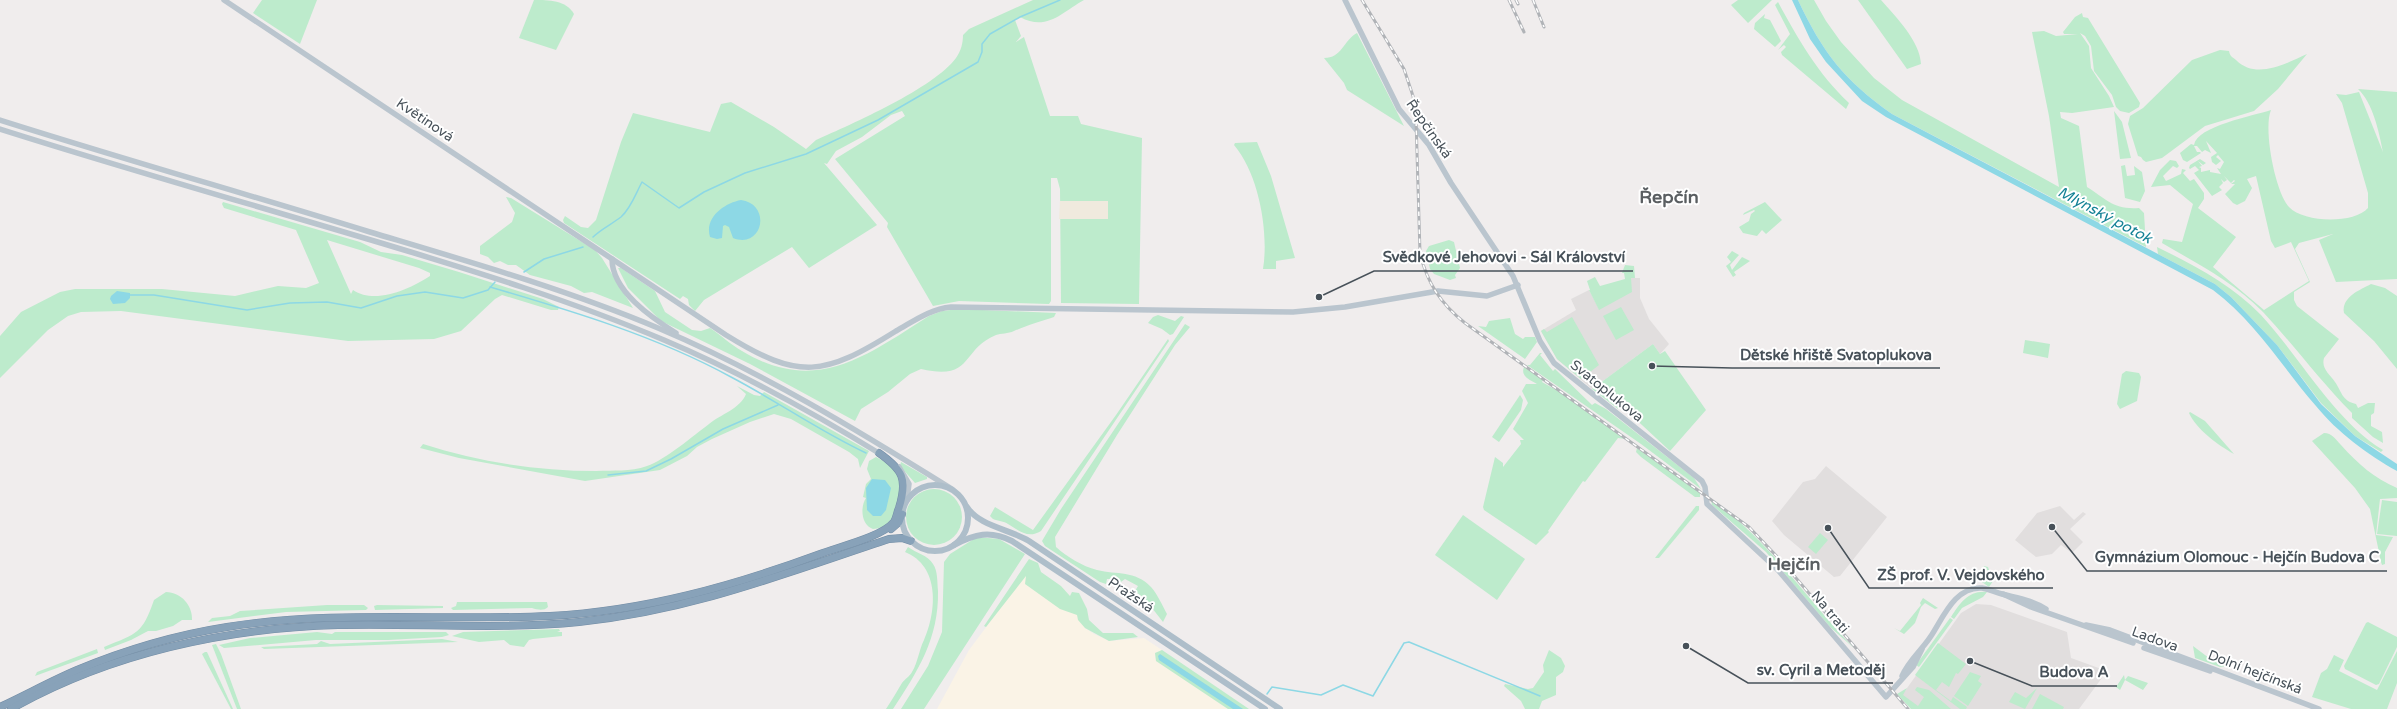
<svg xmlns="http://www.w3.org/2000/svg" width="2397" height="709" font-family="'Varela Round',sans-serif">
<rect width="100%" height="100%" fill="#f0eded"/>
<!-- commercial -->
<polygon fill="#faf3e6" points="1026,574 1061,586 1077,604 1085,628 1094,634 1109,641 1144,638 1162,650 1155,653 1156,661 1228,709 937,709 969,650"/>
<!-- education -->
<g fill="#e1dede">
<polygon points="1631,278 1640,278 1640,298 1649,319 1669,344 1660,354 1653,344 1592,389 1557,359 1541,331 1576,310 1571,299 1589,290 1599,309"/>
<polygon points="1826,466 1887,517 1840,576 1834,577 1784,535 1772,521 1803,482 1815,479"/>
<polygon points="2060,506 2074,520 2083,512 2086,514 2070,529 2083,542 2072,553 2061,545 2052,554 2036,557 2015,540 2037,513"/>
<polygon points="1976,604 1991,605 2067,632 2071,658 2107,671 2079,709 1912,709 1902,695 1961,613"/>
</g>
<!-- green -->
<g fill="#bdebcc" fill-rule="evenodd">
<polygon points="262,0 317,0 300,44 253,13"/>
<path d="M534 0C549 0 566 0 574 14L556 50 519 38Z"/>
<path d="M1033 0H1084C1062 12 1047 32 1020 17L1015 20 1021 36 1016 42 1024 37 1050 116H1078L1081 124 1142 138 1139 304 1061 303 1060 189 1057 178H1051V301L1049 304 959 301 933 306 887 227 888 223 835 159 905 116 902 111 891 115 862 137 836 151 827 164 824 163 877 225 809 268 792 247 704 300 695 311 689 305 688 299 683 296 680 299 564 223 563 220 565 216 581 227 588 228 596 220 621 142 633 113 710 132 721 104 731 102 774 127 806 149 816 140C852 124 934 88 956 58 961 51 963 43 963 35L969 29Z"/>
<polygon points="1738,0 1772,0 1748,23 1731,5"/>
<path d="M1798 0H1814L1826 21 1841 42 1874 78 1902 100 2059 187 2049 116 2032 32 2044 31 2056 36 2078 34H2064L2063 32 2075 17 2082 13 2083 17 2088 18 2140 103 2139 107 2129 113 2120 111 2116 107 2112 95 2094 71 2091 46 2085 36 2080 33 2089 46 2091 68 2109 96 2114 107 2072 113 2060 112 2061 118 2079 126 2087 187C2106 199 2114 210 2139 208L2144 213 2146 247 1892 114C1844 80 1823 53 1798 0Z"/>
<path d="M1858 0H1881C1896 17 1920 41 1921 64L1907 69Z"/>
<path d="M1778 2C1798 39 1818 74 1849 103L1846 109 1782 55 1781 52 1786 47 1784 45 1778 50 1790 34 1775 5Z"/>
<polygon points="1765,14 1764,18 1770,20 1781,41 1775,47 1754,29 1755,23"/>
<path d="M1357 33 1404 126 1347 90 1344 83 1324 58C1342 58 1343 41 1357 33Z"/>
<path d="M2220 50 2229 51C2230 57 2233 57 2236 60 2256 80 2285 64 2307 54L2278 89 2254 111 2205 126 2162 158 2146 162 2143 160 2141 157 2138 156 2128 124 2130 116 2143 108 2192 60Z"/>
<path d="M2358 89 2397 92V279L2336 282 2319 240 2333 234 2299 243 2295 249 2310 282 2294 292V300L2297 306 2339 339 2324 358C2321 369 2330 374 2335 382 2342 392 2342 401 2356 404L2358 408 2368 403H2375L2374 413 2371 415V426L2382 432 2383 443 2373 437 2352 418V413C2320 381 2294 345 2263 312 2234 282 2196 263 2162 243L2163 239 2182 242 2193 204 2170 185 2151 187 2160 170 2170 160 2176 161 2179 166 2177 168 2173 166 2163 176 2166 181 2181 174 2182 169 2186 170 2183 173 2190 181 2194 179 2204 193V199L2198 208 2236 237 2213 267 2264 310 2309 281 2291 242 2275 248 2271 241 2256 176 2247 179 2252 188 2245 201 2237 205 2233 203 2225 194 2235 184H2231L2235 181 2234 180 2231 183 2224 176 2227 180 2224 182 2221 179 2223 183 2219 187 2222 190 2212 196 2194 173 2199 170 2195 166 2190 169 2189 168 2190 165 2200 159 2206 163 2203 165 2198 161 2202 166 2199 167 2201 168V172L2210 170V172L2221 174 2217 168 2220 169 2224 162 2218 155 2216 157 2221 161 2216 165 2212 162 2211 157 2217 153 2206 141 2211 153 2205 150 2202 152 2197 146H2194L2197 152H2200L2201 153 2187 162 2183 160 2180 153 2191 144 2194 145C2197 126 2253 116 2271 110 2263 128 2275 192 2289 207 2304 223 2354 224 2368 208V193L2342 103 2336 94 2346 95 2359 92 2383 152C2379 132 2373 103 2358 89Z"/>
<polygon points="2114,111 2122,122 2131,158 2120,159"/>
<path d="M1257 142 1271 176 1295 258 1276 261V269H1263C1269 233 1259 174 1234 145L1235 143Z"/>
<polygon points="2125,165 2127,176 2135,175 2134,166 2142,172 2145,191 2140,202 2125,198 2121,166"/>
<polygon points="506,197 511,198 595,250 602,258 633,308 592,292 584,293 571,286 530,275 516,265 508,265 500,261 494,263 488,257 480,254 480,246 512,222 515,213"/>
<path d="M223 202 360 242 381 252 402 255 459 272 543 299 559 307 558 310H551L502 295 495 299 461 331 434 339 348 341 121 311 81 312 68 316 48 330 0 378V336L21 312 60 292 75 289H162L235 296 278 286 306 288 319 283 296 230 224 208 222 204ZM327 240 419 268 430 273V276C410 289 375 305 353 290L351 294Z"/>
<polygon points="1765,202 1782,220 1766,234 1762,230 1757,236 1743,233 1739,227 1749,221 1751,214 1755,211 1754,210 1743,215 1744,213"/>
<polygon points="1449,240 1454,242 1460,268 1455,275 1456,278 1450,280 1434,274 1430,269 1426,251 1429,246"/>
<path d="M2157 247C2194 265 2232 285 2261 315 2300 357 2334 420 2383 450L2381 452 2355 436 2321 403 2277 345 2231 297 2215 284 2158 254Z"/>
<polygon points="1732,251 1739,255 1730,265 1732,270 1742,257 1750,261 1734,272 1736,275 1733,277 1726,266 1731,262 1727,257"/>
<polygon points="1625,265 1634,266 1635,278 1631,278 1632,292 1599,310 1589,290 1590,290 1587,281 1595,277 1600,286 1625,279 1624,273 1622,273"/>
<path d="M618 268H621L655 291 665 312 692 330 701 331 710 328C721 335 731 345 742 351 816 396 867 355 929 316L942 311 959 309 1056 313 1054 317C1039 322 1028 325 1014 331 1008 334 1001 333 996 335 960 350 974 381 921 369L910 374 888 392 861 409 855 421 750 364 661 321 628 288Z"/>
<path d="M2371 284 2385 288 2397 296V369L2374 341 2344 313C2341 297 2360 290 2371 284Z"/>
<polygon points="1621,307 1634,330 1616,340 1603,316"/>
<polygon points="1158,315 1175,321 1181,316 1184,317 1173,334 1170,335 1162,329 1148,323 1153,317"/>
<polygon points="1572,317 1599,365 1581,379 1557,359 1541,331 1544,329 1547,332"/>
<polygon points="1510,318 1515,334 1523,339 1525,337 1535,337 1537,342 1525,359 1478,326 1486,327 1489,321"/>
<path d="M1185 324 1190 327 1175 345 1117 435 1055 537 1056 547C1067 557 1082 566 1097 570 1117 575 1135 570 1151 587 1158 595 1162 605 1167 614L1163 622 1145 599 1135 591 1138 586 1125 579 1118 584V579H1107L1106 584 1100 582 1045 546 1042 541 1061 509Z"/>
<path d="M1168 339 1169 341 1041 531C1028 539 1020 531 1008 524 1004 521 998 521 993 519L990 516 995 507 1033 530 1116 415Z"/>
<polygon points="2025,340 2050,344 2048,358 2023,353"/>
<polygon points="1653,344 1660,354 1665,351 1706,410 1670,451 1628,412 1623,408 1618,409 1592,389"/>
<polygon points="1540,353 1542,353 1540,355 1553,371 1555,369 1590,403 1592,405 1595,403 1606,409 1694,478 1701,489 1641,444 1527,365 1530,365"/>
<path d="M1524 367 1543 380 1542 382 1558 391 1626 439 1618 438 1585 482 1583 481 1548 531 1549 532 1536 545 1484 510 1483 507 1495 457 1503 463V467L1521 444 1520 440H1524L1513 429 1528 403 1522 391 1526 384H1537C1531 380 1520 377 1524 367Z"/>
<polygon points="2126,371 2139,373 2141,377 2137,401 2120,409 2117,404 2122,374"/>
<path d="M737 386 754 395 760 396 764 392 869 451 860 468 858 459 849 452 791 419 774 414 750 422 712 439 697 447 687 456 660 470 585 481 459 458 420 448 423 444C479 462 537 471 596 471 613 470 630 472 647 466 665 460 693 436 709 424 721 414 740 409 746 394Z"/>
<polygon points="1520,395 1523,400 1521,410 1499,442 1492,437"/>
<path d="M2190 412 2205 421 2234 454C2219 446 2196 429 2189 413Z"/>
<path d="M2324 433C2332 433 2335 439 2341 445 2358 464 2374 478 2397 488V498L2380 499 2376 535 2393 537 2385 552V564L2382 565 2381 562 2370 509 2355 488 2312 441Z"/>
<polygon points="1637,448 1700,492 1700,497 1695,497 1641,457 1636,452"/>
<path d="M876 457C884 461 897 468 899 477 904 495 896 529 873 529 861 525 860 507 866 498L863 497 866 484 871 479 867 469 869 461Z"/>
<polygon points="901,462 927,477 927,479 915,483 900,466"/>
<circle cx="934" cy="517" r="28"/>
<path d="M1711 500C1767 537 1807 600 1855 649L1830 627 1766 552 1712 505Z"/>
<polygon points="2382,500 2397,502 2397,536 2377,534"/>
<polygon points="1696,506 1699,506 1699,510 1659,558 1655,558"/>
<polygon points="1463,515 1525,559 1497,600 1435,555"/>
<polygon points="1820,533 1828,540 1816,554 1808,547"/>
<polygon points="977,537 999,539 1025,554 924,709 901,709 928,666 942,632 944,562 950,554"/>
<path d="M908 547C916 553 928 555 933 564 938 571 937 582 938 591 939 638 918 671 893 709H886C892 700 897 691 902 683 905 679 910 676 912 672 918 662 919 650 924 640 937 611 940 566 905 552Z"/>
<polygon points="1029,559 1038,563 1041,572 1061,586 1070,596 1072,592 1079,593 1087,609 1089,620 1103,633 1133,633 1138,637 1109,641 1085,628 1078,620 1077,615 1060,609 1025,584 1026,576 986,627 984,626"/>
<polygon points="1984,566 1988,567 1993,581 1989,587 1982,582 1979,577"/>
<path d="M166 592C181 592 193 606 192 620H182L173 626 156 631H148L131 640 105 650 104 647C138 633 142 634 154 600Z"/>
<path d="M1987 592 1983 597 1962 608 1954 619 1951 617C1960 603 1969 590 1987 592Z"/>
<polygon points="1923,598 1938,608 1935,609 1925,603 1921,607 1915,623 1904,634 1894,628 1900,631 1921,605 1920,603"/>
<path d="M457 602H547L548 607C544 611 538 610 532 608L453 610 451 608 456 606Z"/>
<polygon points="327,605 364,605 368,608 366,610 286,612 208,622 212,618 230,616 240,611"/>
<polygon points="377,605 443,606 443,608 375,610 374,606"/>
<polygon points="1950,618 1953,620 1919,667 1916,665"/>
<polygon points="2368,622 2397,637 2397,647 2379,684 2376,685 2345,669 2344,666 2366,623"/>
<polygon points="559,629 560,631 557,632 562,632 562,636 533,639 529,640 524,647 510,645 504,640 479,642 452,636 463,632"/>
<polygon points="317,632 332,634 335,632 446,632 449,635 442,637 388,640 316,640 224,648 219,645 250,638"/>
<polygon points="442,639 458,642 264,649 261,647 317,644 321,641 330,644"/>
<polygon points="1938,643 1966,664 1958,674 1956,673 1949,687 1942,682 1936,690 1951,701 1953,697 1967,707 1966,709 1960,709 1915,675"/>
<polygon points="216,644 221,654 241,709 237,709 212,645"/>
<polygon points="2193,646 2209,658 2226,666 2220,667 2195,658"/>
<polygon points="97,649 98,653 35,676 37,672"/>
<polygon points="1162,650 1249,709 1228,709 1156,661 1155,653"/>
<polygon points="1549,650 1561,658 1565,666 1563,672 1556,677 1556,695 1542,701 1539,709 1525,709 1521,701 1504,686 1505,684 1528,689 1533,688 1544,672 1543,665"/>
<polygon points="2397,651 2397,683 2387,709 2351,709 2312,697 2321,673 2327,669 2334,655 2344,660 2339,671 2377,690"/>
<polygon points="205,652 207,652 233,709 231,709 202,654"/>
<polygon points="1970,672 1981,676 1978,681 1982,684 1968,706 1954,696"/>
<polygon points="2124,675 2125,680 2128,676 2148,683 2143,690 2125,680 2120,690 2116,687"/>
<polygon points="1917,687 1929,690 1951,709 1911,709 1897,694 1907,688 1903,695 1918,706 1924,697 1915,690"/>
<polygon points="2037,688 2025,709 2009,702 2015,692 2026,698"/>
<polygon points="2040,694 2064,707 2063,709 2032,709"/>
</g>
<!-- sand -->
<polygon fill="#f0eade" points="1060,201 1108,201 1108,219 1059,219"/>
<!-- water -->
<g fill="#8dd8e5">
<path d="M1792 0H1798C1823 53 1844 80 1892 114L2215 284 2231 297 2277 345 2321 404 2355 436 2397 464V471C2368 455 2337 432 2316 406 2282 367 2255 321 2213 290L1886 117 1862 101 1826 62 1810 39Z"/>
<path d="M741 200C772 204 763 250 733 238L729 227 725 225 723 226 722 238 717 239 710 237C704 217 725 203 741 200Z"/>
<polygon points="117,291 130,293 130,298 125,303 113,304 110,299 111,296"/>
<polygon points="872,479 885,480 891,488 886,510 881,516 873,516 867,510 866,488"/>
<polygon points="1160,654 1243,709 1233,709 1159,660 1158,656"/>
</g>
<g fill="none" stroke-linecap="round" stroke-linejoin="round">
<!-- stream -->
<g stroke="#8dd8e5" stroke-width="1.5">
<path d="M593 237C601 229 612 224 621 217 631 208 636 193 642 182L679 208 704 192 745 173 806 154 878 120 978 62 982 52V44L990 34 1020 17 1060 0"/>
<polyline points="524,272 544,259 583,247"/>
<path d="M490 287C572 311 656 336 731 377 777 401 819 431 866 453"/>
<polyline points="130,295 154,295 247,310 290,303 327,302 361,308 397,296 425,292 463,298 488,290 495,282"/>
<polyline points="608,475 646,471 671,459 723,429 778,405"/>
<polyline points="1267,694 1272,687 1321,695 1343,685 1373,696 1404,643 1409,642 1540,696"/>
</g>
<!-- highway casing -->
<g stroke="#738da5" stroke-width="8">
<g id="highway">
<polyline points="891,529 899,522 902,514"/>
<path d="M0 707C26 695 51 681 77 670 125 650 176 635 227 627 334 610 443 621 550 616 644 611 733 586 820 554 838 547 882 537 894 522 897 517 897 512 899 508 908 479 903 470 879 453"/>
<path d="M11 709C110 653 226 628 338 625 418 623 499 630 579 622 692 610 783 574 889 539L902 538 911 541"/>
</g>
</g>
<!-- secondary -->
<g stroke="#bac5ce" stroke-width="5.5">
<path d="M224 0 726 335C800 381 824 376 896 331 914 321 930 309 951 307L1293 312 1345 307 1438 291 1487 296 1518 285"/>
<polyline points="1345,0 1399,109 1429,145 1451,183 1513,276 1540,341 1554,363 1702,481 1705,487 1707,504 1778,570 1886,697 1913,667 1922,649"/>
<path d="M0 120C123 159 247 194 370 232 467 261 565 289 658 328 762 372 857 430 952 489"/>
<path d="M0 129C126 169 254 205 381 243 477 272 572 301 664 340 740 372 812 412 882 455"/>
<path d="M612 259C612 291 652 318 676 333"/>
<polyline points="899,467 909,484 907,499"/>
<polyline points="2003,594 2031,607 2133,643"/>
<polyline points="2086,625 2110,630 2319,709"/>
<polyline points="2144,648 2210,671"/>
<path d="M1902 676C1909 660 1922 650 1931 636 1943 618 1955 586 1982 588 1989 589 1995 592 2002 594 2017 598 2032 600 2046 609"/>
</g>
<!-- primary -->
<g stroke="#aebeca" stroke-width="6">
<circle cx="935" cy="518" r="33"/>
<path d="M967 507C979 526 1009 529 1029 541L1280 709"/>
<path d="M954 545C975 534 990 530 1012 541L1265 709"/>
</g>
<!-- highway -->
<use href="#highway" stroke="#88a2b9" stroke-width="7"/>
<!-- rail casing -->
<g stroke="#b0b3b7" stroke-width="3">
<g id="rail">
<path d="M1362 0 1404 69 1413 96 1416 119 1420 253C1427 283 1441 304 1465 323L1749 527 1784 564 1908 709"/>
<polyline points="1509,0 1524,32"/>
<polyline points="1516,0 1518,4"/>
<polyline points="1533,0 1544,27"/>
</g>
</g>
<!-- rail -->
<use href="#rail" stroke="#fff" stroke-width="1.5" stroke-dasharray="4.5" stroke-linecap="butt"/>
</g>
<g text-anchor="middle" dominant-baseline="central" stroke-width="4" stroke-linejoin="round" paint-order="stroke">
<!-- street labels -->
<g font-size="14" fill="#475159" stroke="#fff">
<text transform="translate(425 120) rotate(34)">Květinová</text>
<text transform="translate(1429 129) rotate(55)">Řepčínská</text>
<text transform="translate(1607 391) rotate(39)">Svatoplukova</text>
<text transform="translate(1131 595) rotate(34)">Pražská</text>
<text transform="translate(1830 612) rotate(50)">Na trati</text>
<text transform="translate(2155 639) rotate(20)">Ladova</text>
<text transform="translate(2255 672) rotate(21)">Dolní hejčínská</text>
</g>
<!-- water labels -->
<g font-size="15" font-style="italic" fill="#158296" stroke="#fff">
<text transform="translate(2105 215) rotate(28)">Mlýnský potok</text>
</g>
<!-- district labels -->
<g font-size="18" font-weight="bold" fill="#5a5e61" stroke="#fff">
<text x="1669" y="197">Řepčín</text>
<text x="1794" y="564">Hejčín</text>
</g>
</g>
<!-- callouts -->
<path fill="none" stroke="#475159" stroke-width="1.5" d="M1319 297L1374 271H1633M1652 366L1732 368H1940M2052 527L2087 571H2387M1828 528L1869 588H2053M1686 646L1748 683H1893M1970 661L2032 686H2117"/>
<g fill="#475159" stroke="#fff" stroke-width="1.5">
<circle cx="1319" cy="297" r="4"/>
<circle cx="1652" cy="366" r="4"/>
<circle cx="2052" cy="527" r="4"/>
<circle cx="1828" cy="528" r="4"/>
<circle cx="1686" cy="646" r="4"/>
<circle cx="1970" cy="661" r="4"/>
</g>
<g font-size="15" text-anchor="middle" font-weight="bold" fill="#475159" stroke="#fff" stroke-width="4" stroke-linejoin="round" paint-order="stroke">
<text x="1504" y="262">Svědkové Jehovovi - Sál Království</text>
<text x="1836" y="360">Dětské hřiště Svatoplukova</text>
<text x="2237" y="562">Gymnázium Olomouc - Hejčín Budova C</text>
<text x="1961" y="580">ZŠ prof. V. Vejdovského</text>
<text x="1821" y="675">sv. Cyril a Metoděj</text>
<text x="2074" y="677">Budova A</text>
</g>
</svg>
